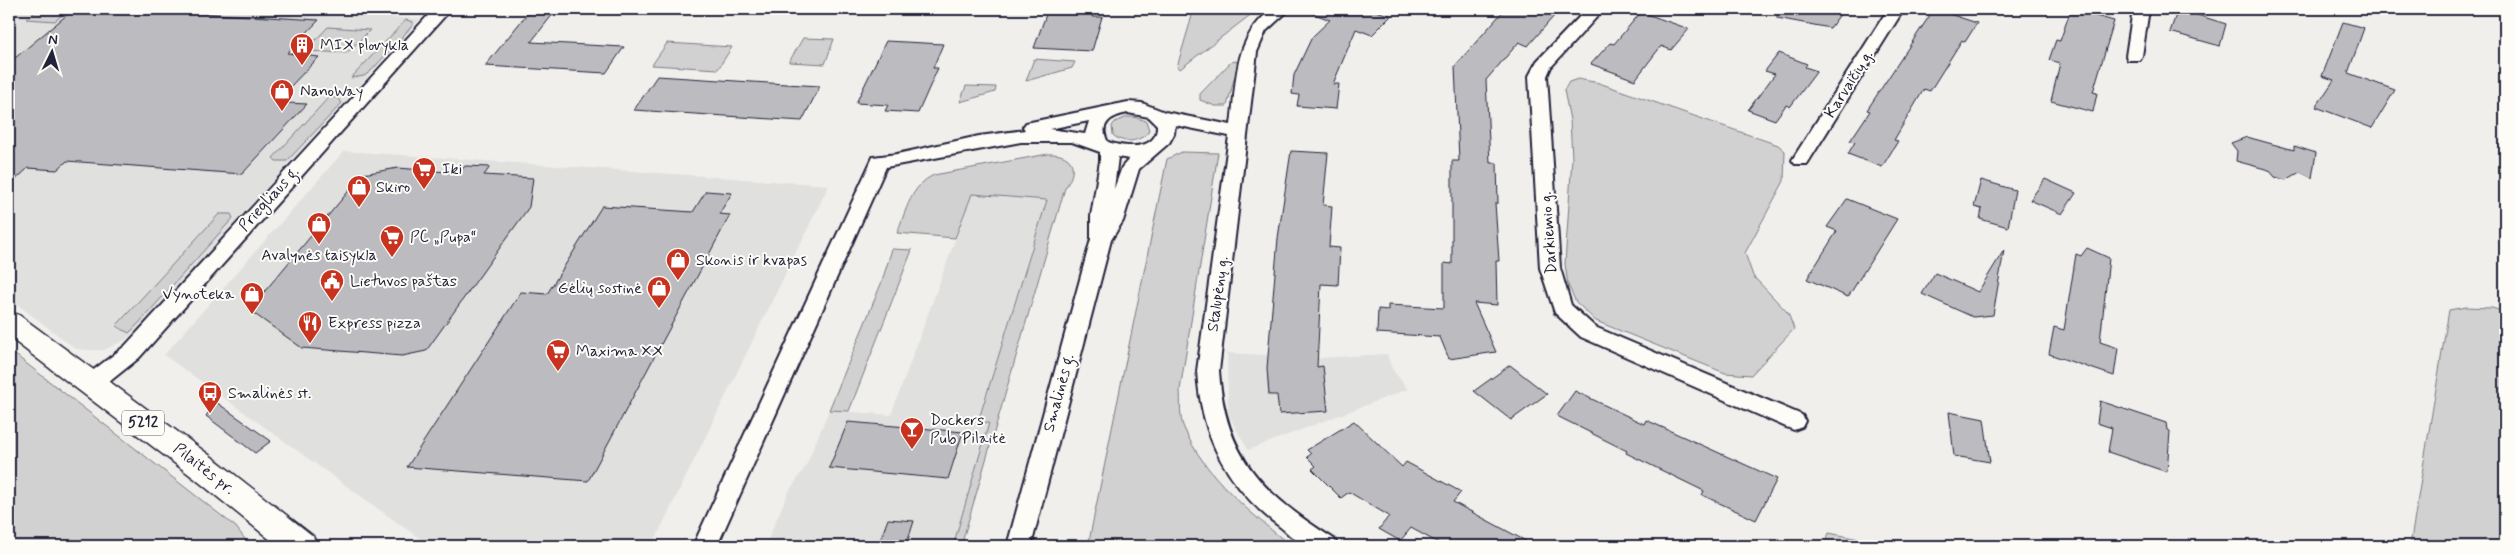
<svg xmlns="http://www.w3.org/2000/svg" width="2514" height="555" font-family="Mynerve,sans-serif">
<rect width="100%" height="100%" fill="#f0efec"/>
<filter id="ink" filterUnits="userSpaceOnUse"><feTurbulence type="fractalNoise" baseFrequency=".02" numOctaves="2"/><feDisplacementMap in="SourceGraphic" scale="10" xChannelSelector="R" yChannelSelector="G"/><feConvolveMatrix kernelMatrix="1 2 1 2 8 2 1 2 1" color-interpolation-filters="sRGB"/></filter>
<g filter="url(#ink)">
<!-- built -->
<g fill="#e0e0df">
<polygon points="9,9 257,9 420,19 137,330 125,340 104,350 90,350 76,349 9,298"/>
<polygon points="344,151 829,185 652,546 430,546 164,355"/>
<polygon points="972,194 1047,199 978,421 989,422 953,546 765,546 788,493 806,466 829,410 891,415"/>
<polygon points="1227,353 1319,358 1387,354 1392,369 1408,389 1248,450 1228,414"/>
</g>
<!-- green -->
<g fill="#d2d1d1" stroke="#7a7a86">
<polygon points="39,9 69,9 55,21 26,19"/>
<polygon points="1194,9 1258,9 1180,69 1177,67"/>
<polygon points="406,20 413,22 413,25 371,71 364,76 351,78"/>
<polygon points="328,27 370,30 347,53 305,51"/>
<polygon points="803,38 834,39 825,64 789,62"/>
<polygon points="667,43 732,47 718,69 652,65"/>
<polygon points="1034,59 1075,62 1072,68 1026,81"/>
<polygon points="1236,61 1238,64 1227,106 1215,106 1200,100 1200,94 1231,62"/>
<polygon points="1578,79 1599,83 1778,145 1785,151 1784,181 1745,253 1753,276 1788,313 1794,329 1751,375 1725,373 1596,321 1576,302 1568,285 1565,264 1572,158 1570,120 1564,90 1569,82"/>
<polygon points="966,86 996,87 995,92 960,102"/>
<polygon points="329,97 337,98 342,103 287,161 276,161 273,158"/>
<path d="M1127 117H1134L1146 121 1149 130 1147 134C1137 142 1123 144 1113 135L1112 126 1115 122Z"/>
<path d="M1182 152 1218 153 1180 390C1181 402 1179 418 1184 428 1204 476 1252 514 1291 546H1088L1167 159Z"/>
<path d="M1048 154C1073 153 1079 168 1065 188L961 546H953L989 423 978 422 1047 200 972 194 955 238 897 233C906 211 911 185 934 175Z"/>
<polygon points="219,214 231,214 233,218 139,323 129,333 116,326"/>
<polygon points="892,249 912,250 849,411 829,410 881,284"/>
<polygon points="2466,307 2492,308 2505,312 2505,546 2410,546 2449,310"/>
<polygon points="9,350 236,527 250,546 9,546"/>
<polygon points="1829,533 1894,546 1824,546"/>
</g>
<!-- building -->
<g fill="#bcbcc0" stroke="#22223b">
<polygon points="74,9 131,9 319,20 287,53 319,57 282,95 293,96 286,103 307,104 242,174 67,161 57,170 28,168 9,186 9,63"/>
<polygon points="531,9 557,9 531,42 624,47 606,73 485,66"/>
<polygon points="1048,9 1094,9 1092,17 1102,17 1092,51 1034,48"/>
<polygon points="1307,9 1371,9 1391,16 1372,35 1356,29 1333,84 1339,84 1336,109 1297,106 1299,95 1292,94 1294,75 1312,37 1330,20 1307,11"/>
<polygon points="1505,9 1560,9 1528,46 1519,42 1486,80 1490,163 1497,163 1498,203 1495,203 1499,261 1496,261 1497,305 1474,303 1496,352 1449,359 1440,337 1377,333 1378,309 1388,310 1388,305 1444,308 1444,263 1452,264 1452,161 1459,161 1455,66"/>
<polygon points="1778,9 1844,9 1830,28 1777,18"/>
<polygon points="1934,9 1977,23 1965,42 1962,40 1930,91 1924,89 1894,140 1898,141 1882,167 1848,154 1855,142 1850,141 1870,111 1867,110"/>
<polygon points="2071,9 2114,21 2093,92 2097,93 2093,112 2051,101 2060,63 2049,60 2056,40 2060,41"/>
<polygon points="2178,9 2226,24 2220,46 2170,32"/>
<polygon points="1641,12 1689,29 1671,50 1661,46 1635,80 1591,64 1610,43 1614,44"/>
<polygon points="2343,22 2364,28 2348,73 2395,90 2372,128 2316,107 2334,80 2322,76"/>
<polygon points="886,41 943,44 933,68 938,68 918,113 885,111 888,105 856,103"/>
<polygon points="1779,53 1807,64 1805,67 1817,71 1790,107 1786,105 1775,120 1748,110 1775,74 1765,71"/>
<polygon points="657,76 752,82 820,86 802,121 634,110"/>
<polygon points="2247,137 2294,150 2294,146 2316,153 2312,178 2300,172 2286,180 2275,177 2269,170 2236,161 2237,151 2231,143"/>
<polygon points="1291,151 1328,153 1323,205 1332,206 1329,247 1340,248 1338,285 1321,284 1317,367 1323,366 1328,411 1279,414 1277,395 1269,395 1267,368 1278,238"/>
<polygon points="465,166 490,167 484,175 533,178 529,207 426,351 402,356 302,348 249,310 363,174 398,168 459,173"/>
<polygon points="2045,179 2076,193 2062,214 2030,200"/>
<polygon points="1981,180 2015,190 2008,227 1980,219 1982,209 1974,207"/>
<polygon points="706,191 732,193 719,214 730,215 588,481 407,467 521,292 547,294 602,206 693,212"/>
<polygon points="1847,199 1897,219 1848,297 1807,279 1837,231 1827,227"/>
<polygon points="2087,248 2109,258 2100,342 2118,348 2114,376 2049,354 2054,327 2064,330 2076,254 2081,256"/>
<polygon points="2004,250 1993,315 1973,317 1922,294 1935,273 1978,292"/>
<polygon points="1510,365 1547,394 1511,420 1474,391"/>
<polygon points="1575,391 1644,424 1646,420 1777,479 1756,520 1702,495 1704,491 1626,453 1627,451 1557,416"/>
<polygon points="2100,401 2166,423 2167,430 2170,431 2167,472 2108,452 2112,428 2097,423"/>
<polygon points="216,402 271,441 255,453 206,416"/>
<polygon points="1949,412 1984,419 1990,462 1954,456"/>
<polygon points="1354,421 1402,467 1406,462 1461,492 1453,502 1535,546 1444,546 1411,528 1400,541 1379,529 1389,516 1349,492 1341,498 1312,469 1316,466 1307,457 1311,454 1307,450"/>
<polygon points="848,422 942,430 963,432 948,479 829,468"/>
<polygon points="888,519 914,521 906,546 878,546"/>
</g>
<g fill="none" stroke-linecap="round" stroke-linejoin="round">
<!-- minor casing -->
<g stroke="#22223b" stroke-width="4">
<g id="minor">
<polygon points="434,9 451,9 139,358 99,390 91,392 83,390 80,384 83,378 125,346"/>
<path d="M1272 9H1290L1266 31 1257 52 1219 371C1225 458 1263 494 1334 539L1338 546C1329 546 1315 549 1307 546 1297 543 1287 532 1279 526 1226 486 1201 436 1197 371L1229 136 1175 125 1174 134 1169 143 1139 169 1123 221 1111 240 1031 546H1007L1091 239V216L1100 161V152L1072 142H1021L886 167 717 546H693L873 157 897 154 979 136 1025 130 1023 127 1026 123 1128 102 1142 103 1165 112 1231 125C1237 79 1233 39 1272 9ZM1128 113 1149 117 1157 125C1158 151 1125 148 1108 142 1098 124 1111 116 1128 113ZM1089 121 1085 134 1049 129ZM1118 157 1129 159 1122 167 1114 189Z"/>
<polygon points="1587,9 1604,9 1551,67 1547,76 1560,268 1571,305 1595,327 1802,415 1805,421 1802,427 1794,430 1786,427 1581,337 1555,313 1540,268 1529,76 1537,61"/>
<polygon points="1888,9 1904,9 1807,164 1795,164 1792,160"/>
<polygon points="2133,9 2149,9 2142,56 2140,60 2128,60 2126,56"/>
</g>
</g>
<!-- primary casing -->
<g stroke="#22223b" stroke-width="3">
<polygon id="primary" points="9,312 19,315 216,460 313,536 317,546 278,546 194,478 9,337"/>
</g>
<!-- minor -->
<use href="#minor" fill="#fdfcf7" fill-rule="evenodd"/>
<!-- primary -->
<use href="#primary" fill="#fdfcf7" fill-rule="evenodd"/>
</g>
</g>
<!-- icons -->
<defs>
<g id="building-pin" transform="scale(1.25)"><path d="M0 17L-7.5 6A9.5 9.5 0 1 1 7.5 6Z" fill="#c8321e" stroke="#fdfcf7"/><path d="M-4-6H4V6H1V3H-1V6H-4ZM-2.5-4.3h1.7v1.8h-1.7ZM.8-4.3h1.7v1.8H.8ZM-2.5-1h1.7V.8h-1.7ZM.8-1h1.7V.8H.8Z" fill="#fff"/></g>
<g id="shop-pin" transform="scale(1.25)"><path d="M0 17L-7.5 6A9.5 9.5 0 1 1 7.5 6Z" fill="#c8321e" stroke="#fdfcf7"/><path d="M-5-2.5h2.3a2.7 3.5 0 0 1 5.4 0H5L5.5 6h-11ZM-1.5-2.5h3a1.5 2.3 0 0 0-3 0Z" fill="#fff"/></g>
<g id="supermarket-pin" transform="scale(1.25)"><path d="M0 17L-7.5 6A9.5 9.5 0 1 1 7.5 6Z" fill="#c8321e" stroke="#fdfcf7"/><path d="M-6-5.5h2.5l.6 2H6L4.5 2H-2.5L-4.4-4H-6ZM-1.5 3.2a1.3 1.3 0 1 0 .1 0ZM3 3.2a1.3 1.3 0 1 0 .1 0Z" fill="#fff"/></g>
<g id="civic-pin" transform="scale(1.25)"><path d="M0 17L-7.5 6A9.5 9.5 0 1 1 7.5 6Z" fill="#c8321e" stroke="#fdfcf7"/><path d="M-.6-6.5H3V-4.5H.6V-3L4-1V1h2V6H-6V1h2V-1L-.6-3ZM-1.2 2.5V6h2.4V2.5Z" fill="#fff"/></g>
<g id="restaurant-pin" transform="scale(1.25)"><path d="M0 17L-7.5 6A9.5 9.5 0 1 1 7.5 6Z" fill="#c8321e" stroke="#fdfcf7"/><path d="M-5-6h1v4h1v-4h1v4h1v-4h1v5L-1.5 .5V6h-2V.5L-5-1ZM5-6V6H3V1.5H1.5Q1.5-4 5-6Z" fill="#fff"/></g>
<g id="bus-pin" transform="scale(1.25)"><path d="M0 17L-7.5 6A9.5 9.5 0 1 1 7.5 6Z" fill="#c8321e" stroke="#fdfcf7"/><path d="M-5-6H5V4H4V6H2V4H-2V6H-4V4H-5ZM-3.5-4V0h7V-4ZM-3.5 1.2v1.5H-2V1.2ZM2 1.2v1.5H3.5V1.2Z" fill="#fff"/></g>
<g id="bar-pin" transform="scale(1.25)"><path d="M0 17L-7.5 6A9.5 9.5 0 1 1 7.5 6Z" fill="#c8321e" stroke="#fdfcf7"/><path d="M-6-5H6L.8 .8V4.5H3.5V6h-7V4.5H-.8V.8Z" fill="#fff"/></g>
</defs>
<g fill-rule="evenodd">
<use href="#building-pin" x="302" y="45"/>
<use href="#shop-pin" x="282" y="91"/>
<use href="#supermarket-pin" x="424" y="169"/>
<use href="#shop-pin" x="359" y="187"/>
<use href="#shop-pin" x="319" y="224"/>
<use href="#supermarket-pin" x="392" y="237"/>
<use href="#shop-pin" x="678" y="260"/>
<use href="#civic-pin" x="332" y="281"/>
<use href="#shop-pin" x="659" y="288"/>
<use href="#shop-pin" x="252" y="294"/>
<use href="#restaurant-pin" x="310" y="323"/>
<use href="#supermarket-pin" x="558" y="351"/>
<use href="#bus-pin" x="210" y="393"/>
<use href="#bar-pin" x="912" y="429"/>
</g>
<g text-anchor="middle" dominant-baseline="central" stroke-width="4" stroke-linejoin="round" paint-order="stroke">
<!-- shield labels -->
<rect fill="#fdfcf7" stroke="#646373" stroke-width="1" x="122" y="410.5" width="42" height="25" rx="4"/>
<g font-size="15" font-weight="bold" fill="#22223b">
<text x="143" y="423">5212</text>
</g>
<!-- poi labels -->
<g font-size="16" fill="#22223b" stroke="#fdfcf7" text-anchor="start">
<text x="320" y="45">MIX plovykla</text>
<text x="300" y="91">NanoWay</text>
<text x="442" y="169">Iki</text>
<text x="376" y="187">Skiro</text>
<text x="410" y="237">PC „Pupa“</text>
<text x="319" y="255" text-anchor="middle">Avalynės taisykla</text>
<text x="696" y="260">Skonis ir kvapas</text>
<text x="350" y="281">Lietuvos paštas</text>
<text x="642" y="288" text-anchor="end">Gėlių sostinė</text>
<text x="234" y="294" text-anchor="end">Vynoteka</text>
<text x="328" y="323">Express pizza</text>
<text x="576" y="351">Maxima XX</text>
<text x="228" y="393">Smalinės st.</text>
<text x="930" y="420">Dockers<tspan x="930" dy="18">Pub Pilaitė</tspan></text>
</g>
<!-- street labels -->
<g font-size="16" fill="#22223b" stroke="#fdfcf7">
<text transform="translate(1849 84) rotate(-58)">Karvaičių g.</text>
<text transform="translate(269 199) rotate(-48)">Priegliaus g.</text>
<text transform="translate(1549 233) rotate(-94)">Darkiemio g.</text>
<text transform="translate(1218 294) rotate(-82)">Stalupėnų g.</text>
<text transform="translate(1059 393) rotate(-75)">Smalinės g.</text>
<text transform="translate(204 469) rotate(38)">Pilaitės pr.</text>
</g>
</g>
<!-- margin -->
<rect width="2514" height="555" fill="none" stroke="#fdfcf7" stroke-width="30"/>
<rect x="15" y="15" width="2484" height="525" fill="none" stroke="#22223b" stroke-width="2" filter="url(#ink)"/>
<!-- north arrow -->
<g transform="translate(52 52) rotate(5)" stroke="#fdfcf7" stroke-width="4" paint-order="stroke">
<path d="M0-4L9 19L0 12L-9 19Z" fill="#22223b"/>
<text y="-8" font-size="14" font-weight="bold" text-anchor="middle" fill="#22223b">N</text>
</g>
</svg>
